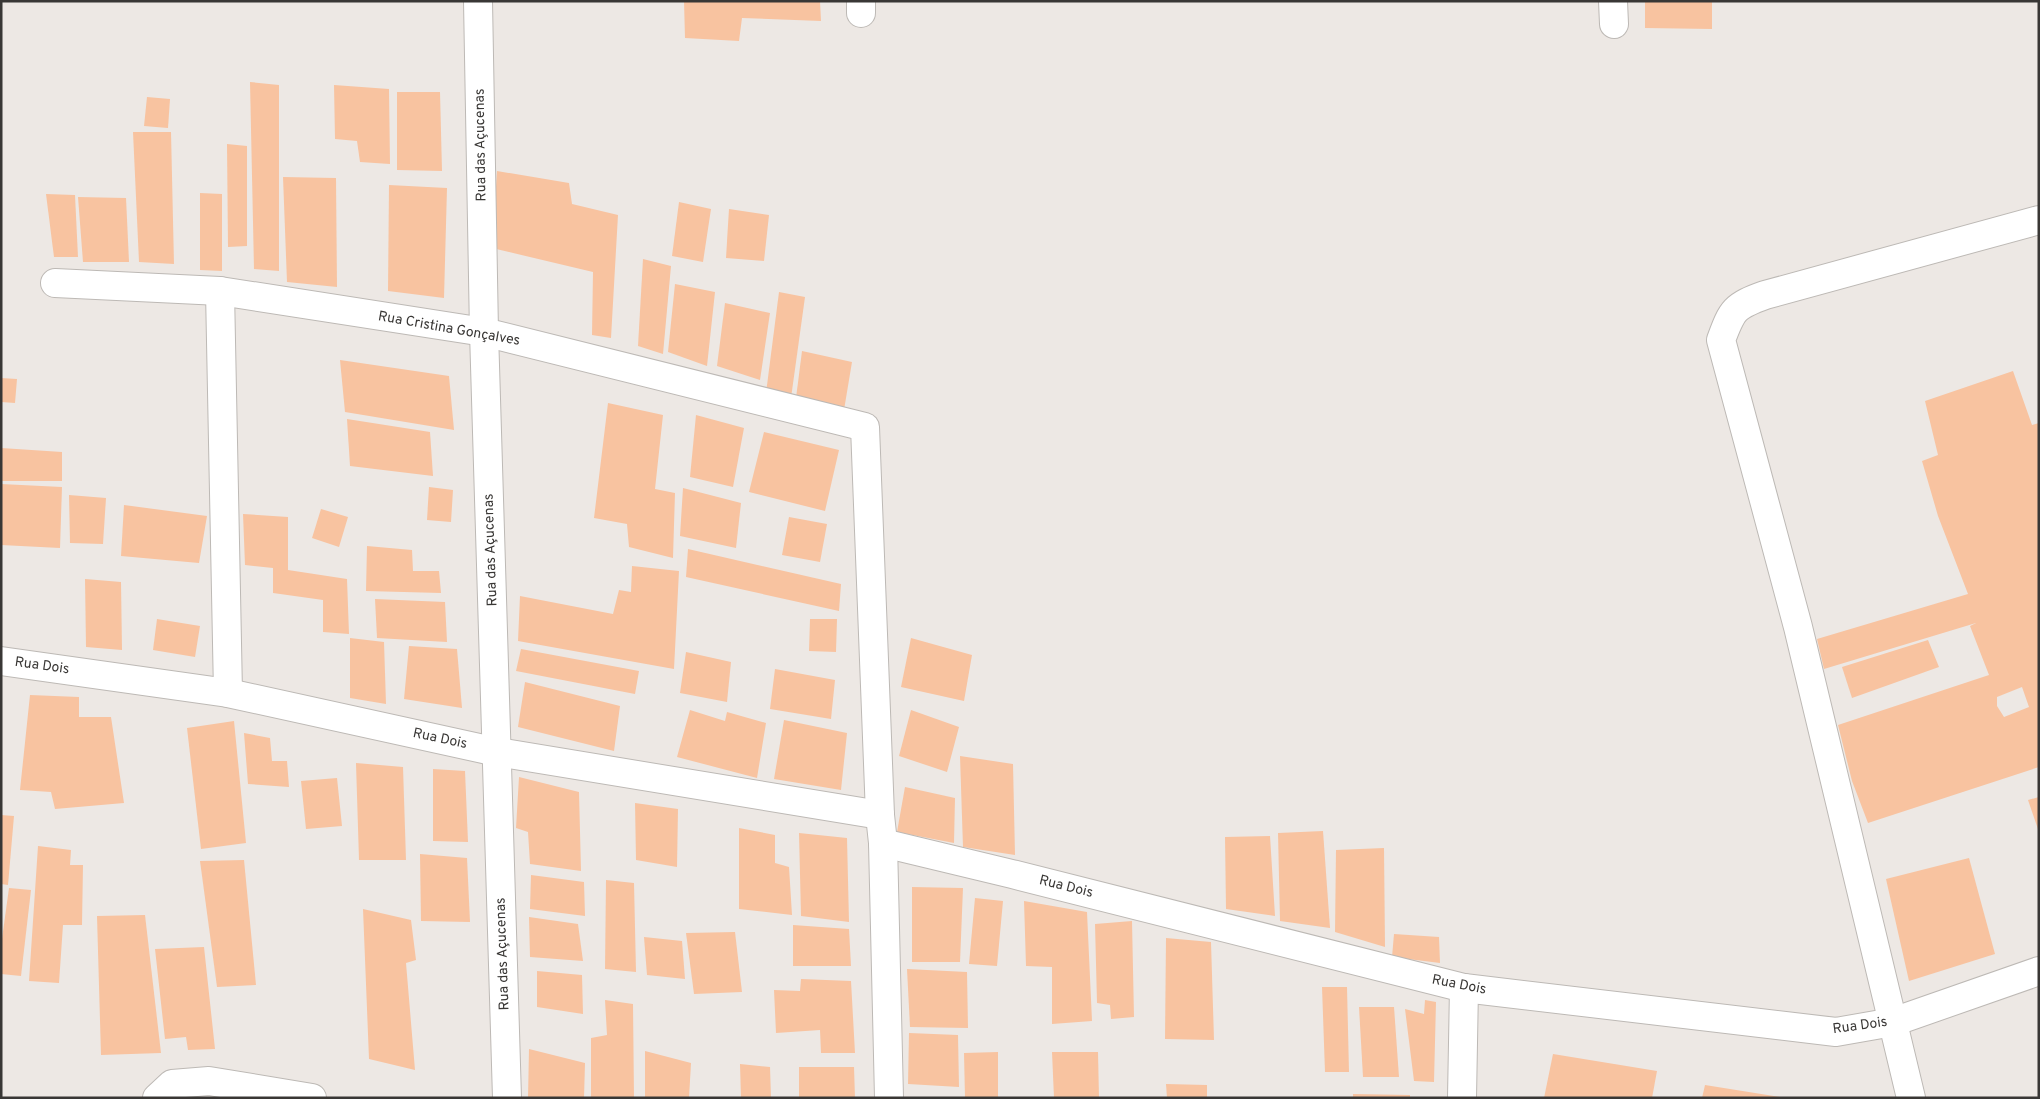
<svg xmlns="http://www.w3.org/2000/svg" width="2040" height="1099" font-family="Overpass,sans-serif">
<rect width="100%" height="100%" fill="#ede8e4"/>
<!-- building -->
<g fill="#f8c3a0" fill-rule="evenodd">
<polygon points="684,1 820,1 821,21 742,18 739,41 685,38"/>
<polygon points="1645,1 1712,1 1712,29 1645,28"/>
<polygon points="250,82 279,85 279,271 254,269"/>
<polygon points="334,85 389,89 390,164 360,162 357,141 335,139"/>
<polygon points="397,92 440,92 442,171 397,170"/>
<polygon points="147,97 170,99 168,128 144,126"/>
<polygon points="133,132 171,132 174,264 139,262"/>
<polygon points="227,144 247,146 247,246 228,247"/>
<polygon points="497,171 569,183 572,204 618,215 611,338 592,335 593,272 492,248"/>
<polygon points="283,177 336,178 337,287 287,282"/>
<polygon points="389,185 447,188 444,298 388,291"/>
<polygon points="200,193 222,194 222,271 200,270"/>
<polygon points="46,194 75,195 78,257 54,257"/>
<polygon points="78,197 126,198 129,262 83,262"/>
<polygon points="679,202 711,209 703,262 672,256"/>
<polygon points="729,209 769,215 764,261 726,258"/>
<polygon points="643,259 671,266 663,354 638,346"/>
<polygon points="675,284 715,292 707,366 668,352"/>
<polygon points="779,292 805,297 791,398 766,393"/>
<polygon points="725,303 770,313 760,380 717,366"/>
<polygon points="802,351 852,362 844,410 796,398"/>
<polygon points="340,360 449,376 454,430 345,412"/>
<path d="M2013 371 2032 425 2039 423V767L1868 823 1852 781 1838 725 1989 675 1970 626 1976 623 1824 669 1817 639 1968 594 1938 516 1922 461 1938 455 1925 401ZM2022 687 2029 707 2004 717 1997 706V697Z"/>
<polygon points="1,378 17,379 15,403 1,402"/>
<polygon points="608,403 663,415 655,489 675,493 673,558 629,547 627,524 594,518"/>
<polygon points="696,415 744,428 733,487 690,477"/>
<polygon points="347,419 430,432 433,476 350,466"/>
<polygon points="764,432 839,450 825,511 749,492"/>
<polygon points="1,448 62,452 62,481 1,481"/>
<polygon points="1,484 62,487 60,548 1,545"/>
<polygon points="429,487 453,490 451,522 427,520"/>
<polygon points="683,488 741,503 736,548 680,536"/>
<polygon points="69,495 106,498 103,544 70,543"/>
<polygon points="124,505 207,516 199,563 121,556"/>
<polygon points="321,509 348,517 339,547 312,538"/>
<polygon points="243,514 288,517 288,570 347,579 349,634 323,632 323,600 273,593 273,568 245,565"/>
<polygon points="789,517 827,524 820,562 782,555"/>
<polygon points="367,546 412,550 413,571 439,571 441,593 366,591"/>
<polygon points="688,549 841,584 839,611 686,577"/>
<polygon points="632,566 679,571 674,669 518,641 520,596 613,614 619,590 631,592"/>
<polygon points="85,579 121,582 122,650 86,647"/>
<polygon points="375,599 445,602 447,642 377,638"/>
<polygon points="157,619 200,626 195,657 153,650"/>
<polygon points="810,619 837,619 836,652 809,651"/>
<polygon points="350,638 384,642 386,704 350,698"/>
<polygon points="911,638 972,655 964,701 901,687"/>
<polygon points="1928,640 1939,667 1852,698 1842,667"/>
<polygon points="409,646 457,649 462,708 404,699"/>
<polygon points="521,649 639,671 635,694 516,671"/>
<polygon points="686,652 731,662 727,702 680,693"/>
<polygon points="775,669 835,680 831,719 770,709"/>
<polygon points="525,682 620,706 614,751 518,727"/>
<polygon points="30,695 79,697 79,717 111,717 124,803 55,809 51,792 20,790"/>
<polygon points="690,710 725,721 727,712 766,723 757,778 677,757"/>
<polygon points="911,710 959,727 947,772 899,756"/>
<polygon points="784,720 847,733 841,790 774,779"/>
<polygon points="234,721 246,843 201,849 187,728"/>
<polygon points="244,733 270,738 272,761 287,761 289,787 248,784"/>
<polygon points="960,756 1013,764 1015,855 963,847"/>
<polygon points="356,763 403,767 406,860 359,860"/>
<polygon points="433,769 465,771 468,842 433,841"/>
<polygon points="519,777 579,792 581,871 530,864 528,832 516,828"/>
<polygon points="337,778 342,826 306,829 301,781"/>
<polygon points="905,787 955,798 954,843 897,832"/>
<polygon points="2039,797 2039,832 2028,800"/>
<polygon points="635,803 678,809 677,867 636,860"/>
<polygon points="1,815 14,816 8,885 1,884"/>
<polygon points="739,828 775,835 775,863 789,867 792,915 739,909"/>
<polygon points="1323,831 1330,928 1280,921 1278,833"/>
<polygon points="799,833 847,838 849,922 801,916"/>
<polygon points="1270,836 1275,916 1226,909 1225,837"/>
<polygon points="38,846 71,850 70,865 83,865 82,925 63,925 59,983 29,981"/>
<polygon points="1384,848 1385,947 1335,932 1336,850"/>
<polygon points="420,854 467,858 470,922 421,921"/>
<polygon points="1969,858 1995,954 1909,981 1886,879"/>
<polygon points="244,860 256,985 217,987 200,861"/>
<polygon points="531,875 584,882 585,916 530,909"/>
<polygon points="606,880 634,883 636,972 605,969"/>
<polygon points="912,887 963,888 960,962 912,962"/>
<polygon points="9,888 31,890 21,976 1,974 1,946"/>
<polygon points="975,898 1003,901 997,966 969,964"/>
<polygon points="1024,901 1087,912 1092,1021 1052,1024 1052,967 1026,966"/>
<polygon points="363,909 411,920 416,960 406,963 415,1070 369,1059"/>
<polygon points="145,915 161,1053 101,1055 97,916"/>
<polygon points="529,917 578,924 583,961 530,957"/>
<polygon points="1132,921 1134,1017 1111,1019 1110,1005 1097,1003 1095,924"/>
<polygon points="793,925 849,929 851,966 793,966"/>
<polygon points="735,932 742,992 694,994 686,933"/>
<polygon points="1394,934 1439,937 1440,963 1392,957"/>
<polygon points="644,937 682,941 685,979 647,975"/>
<polygon points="1166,938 1211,942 1214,1040 1165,1039"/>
<polygon points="204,947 215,1049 188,1050 186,1037 165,1039 155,949"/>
<polygon points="907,969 967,972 968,1028 910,1027"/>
<polygon points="537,971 582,975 583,1014 537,1007"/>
<polygon points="801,979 851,981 855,1053 821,1053 820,1030 776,1033 774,990 800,991"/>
<polygon points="1322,987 1347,987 1349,1072 1325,1072"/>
<polygon points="605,1000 633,1004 634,1098 591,1098 591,1038 607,1035"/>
<polygon points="1425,1000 1436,1002 1434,1082 1414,1081 1405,1009 1424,1014"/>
<polygon points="1359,1007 1394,1007 1399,1077 1363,1077"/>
<polygon points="909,1033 958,1035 959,1087 908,1084"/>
<polygon points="529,1049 585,1063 584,1098 528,1098"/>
<polygon points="645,1051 691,1063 689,1098 645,1098"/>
<polygon points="998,1052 998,1098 965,1098 964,1053"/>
<polygon points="1052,1052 1098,1052 1099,1098 1054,1098"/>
<polygon points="1553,1054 1657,1071 1652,1098 1544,1098"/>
<polygon points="740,1064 770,1067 771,1098 741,1098"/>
<polygon points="799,1067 854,1067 855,1098 799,1098"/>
<polygon points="1166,1084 1207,1085 1207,1098 1167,1098"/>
<polygon points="1705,1085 1780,1097 1780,1098 1702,1098"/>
<polygon points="1353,1094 1410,1095 1410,1098 1353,1098"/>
</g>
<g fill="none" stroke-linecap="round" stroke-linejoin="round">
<!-- minor casing -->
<g stroke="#bdb9b5" stroke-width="30">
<g id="minor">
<polyline points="478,1 484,332 507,1098"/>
<polyline points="1613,1 1614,24"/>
<polyline points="861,13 861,1"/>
<polyline points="55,283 220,291 484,332 865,427 880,815 883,843 889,1098"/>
<polyline points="220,291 228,693"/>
<polyline points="1,661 228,693 497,752 880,815"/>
<polyline points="883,843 1012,874 1464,988 1836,1032 1893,1022 2039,971"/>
<polyline points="157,1098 172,1084 209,1081 312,1098"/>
<polyline points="1462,1098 1464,988"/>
<path d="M1911 1098 1798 627 1721 340C1732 310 1734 306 1765 295L2039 220"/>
</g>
</g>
<!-- minor -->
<use href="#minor" stroke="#fff" stroke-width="28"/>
</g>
<g text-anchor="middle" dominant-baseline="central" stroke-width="4.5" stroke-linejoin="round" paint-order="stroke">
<!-- street labels -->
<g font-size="14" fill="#393735" stroke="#fff">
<text transform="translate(481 145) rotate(-91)">Rua das Açucenas</text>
<text transform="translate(449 329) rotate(10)">Rua Cristina Gonçalves</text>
<text transform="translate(491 550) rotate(-92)">Rua das Açucenas</text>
<text transform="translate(42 666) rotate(8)">Rua Dois</text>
<text transform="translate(440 739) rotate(12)">Rua Dois</text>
<text transform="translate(1066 887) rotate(14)">Rua Dois</text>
<text transform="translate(503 954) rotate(-92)">Rua das Açucenas</text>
<text transform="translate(1459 985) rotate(11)">Rua Dois</text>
<text transform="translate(1860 1026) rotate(-8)">Rua Dois</text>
</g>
</g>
<!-- border -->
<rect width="2040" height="1099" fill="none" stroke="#393735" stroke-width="5"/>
</svg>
